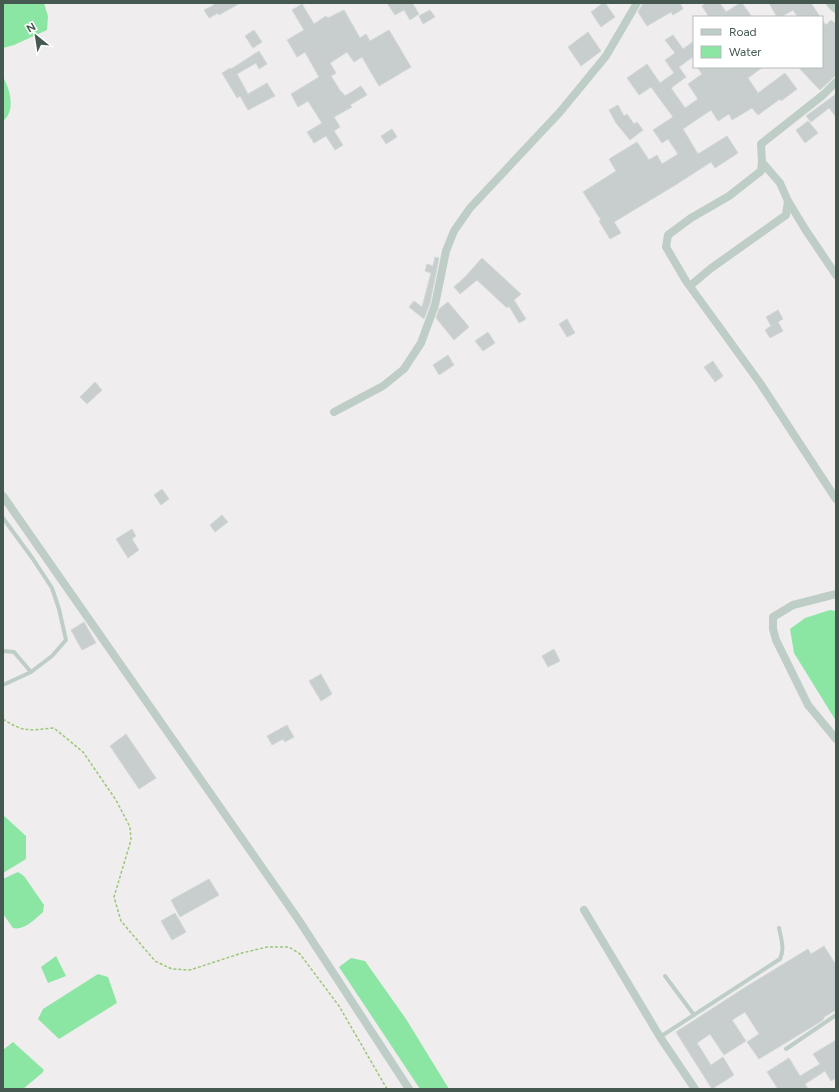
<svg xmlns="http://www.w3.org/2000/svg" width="839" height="1092" font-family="Figtree,sans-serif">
<rect width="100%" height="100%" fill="#f0edef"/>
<!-- water -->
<g fill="#8ce6a3">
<polygon points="3,3 44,3 48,16 47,30 14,45 3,48"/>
<path d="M3 77C10 89 16 111 3 121Z"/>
<polygon points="830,610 836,611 836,721 794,653 790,629 805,618"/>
<polygon points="3,815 26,836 26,859 3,873"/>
<path d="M18 872 24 876 44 905 43 912C35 919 24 931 13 928L3 914V879Z"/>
<polygon points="56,956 66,976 48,983 41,967"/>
<polygon points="351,958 365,961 406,1019 449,1089 420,1089 339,967"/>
<polygon points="98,974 108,977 117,1003 59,1039 38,1019 43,1009"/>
<polygon points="13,1042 44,1070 42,1073 23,1089 3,1089 3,1050"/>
</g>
<!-- building -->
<g fill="#c7cecd" stroke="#d1d8d7">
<polygon points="212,3 240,3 219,15 218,13 209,18 204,10 214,5"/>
<polygon points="387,3 415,3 413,4 419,14 410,20 404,10 395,15"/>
<polygon points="603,3 605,3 615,17 601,27 591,12"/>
<polygon points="645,3 680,3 683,9 673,15 671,12 647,26 638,12 642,5"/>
<polygon points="706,3 720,3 726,12 740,3 742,3 752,17 709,17 702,6"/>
<polygon points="769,3 811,3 820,17 798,17 793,10 781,17 777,17"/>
<polygon points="302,4 314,24 326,16 328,18 344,10 360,38 366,34 370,41 389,30 411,67 379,86 362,57 354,62 347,52 330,63 336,73 331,76 341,92 342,92 345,96 361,86 367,95 350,105 352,107 334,117 340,127 334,131 343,145 335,150 326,136 314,143 307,132 322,123 308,101 298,107 291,94 319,77 305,52 297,57 287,40 304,30 292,10"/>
<polygon points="430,10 435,17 423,24 419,16"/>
<polygon points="822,20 826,25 831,20 836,24 836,75 820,90 798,67 822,67"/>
<polygon points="254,30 262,42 253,48 245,36"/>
<polygon points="588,32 601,51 581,66 568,47"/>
<polygon points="673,35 683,49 694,41 694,56 679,67 686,77 671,88 685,108 698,99 688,84 702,74 697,67 763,67 748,78 758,93 785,73 797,89 781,101 780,99 758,115 752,108 732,120 729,114 718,121 711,110 683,129 698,154 727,136 738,153 715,168 711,162 677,184 614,222 621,233 610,239 599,221 601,220 583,192 616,171 609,159 637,142 649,160 657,155 662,164 678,154 668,139 662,143 653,130 673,117 651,87 639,95 627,78 647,64 660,83 674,73 665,60 675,53 665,40"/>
<polygon points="259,51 267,64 259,69 256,63 237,74 248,94 267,83 275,96 248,110 240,96 237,98 222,73 230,68 231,69"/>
<polygon points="836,94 836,117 829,108 811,122 806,116"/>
<polygon points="618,105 624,116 627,114 634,124 637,122 643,130 630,140 616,123 609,110"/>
<polygon points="808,121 818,133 805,143 796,130"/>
<polygon points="392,129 397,137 386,144 381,136"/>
<polygon points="435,257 439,258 430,303 424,319 409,307 414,301 422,307 431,273 425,271 427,264 433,266"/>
<polygon points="482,258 521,294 514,300 526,319 519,323 509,306 507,308 477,280 460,294 454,287 465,277"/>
<polygon points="448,302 469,327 454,340 436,318 439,309"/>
<polygon points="778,310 783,319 778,322 783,331 770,338 765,330 771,326 766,317"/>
<polygon points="567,319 575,333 567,337 559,324"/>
<polygon points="488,332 495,343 483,351 475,341"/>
<polygon points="448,355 454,365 439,375 433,365"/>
<polygon points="713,361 723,376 715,382 704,367"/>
<polygon points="95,382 102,390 87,404 80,397"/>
<polygon points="162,489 169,499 161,505 154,495"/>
<polygon points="222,515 228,522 215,532 210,525"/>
<polygon points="132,529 136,536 132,539 139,550 128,558 116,539"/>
<polygon points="84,622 96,643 82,650 71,630"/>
<polygon points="554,649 560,661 548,667 542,656"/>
<polygon points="321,674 332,694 321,701 309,681"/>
<polygon points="287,725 294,737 285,742 283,739 272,745 267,736"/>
<polygon points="126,734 156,778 139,789 110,746"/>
<polygon points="209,879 219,895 180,917 171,900"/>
<polygon points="175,913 186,932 172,940 161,921"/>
<polygon points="824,946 836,965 836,1010 824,1017 824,1019 820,1022 759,1059 747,1042 759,1034 745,1012 732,1020 746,1041 724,1055 710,1034 697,1043 711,1065 723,1057 734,1075 712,1089 676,1032 744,988 808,949 811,954"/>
<polygon points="836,1040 836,1078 831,1081 825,1071 805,1084 808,1089 778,1089 767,1072 789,1058 800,1076 820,1064 813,1054"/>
</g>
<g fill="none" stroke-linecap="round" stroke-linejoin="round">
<!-- path -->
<path stroke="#9bc777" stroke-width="1.5" stroke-dasharray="3 2" stroke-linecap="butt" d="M3 719C24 733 30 730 54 728L83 752 116 800 130 827 131 840 114 897 121 921 155 961 172 969 190 970 242 953 267 947H289L300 954 339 1006 387 1089"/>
<!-- service -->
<g stroke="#becec7" stroke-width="4">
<polyline points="3,518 33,559 52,588 59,609 66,640 52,656 31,672 3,685"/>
<polyline points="3,651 14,652 31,672"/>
<polyline points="665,976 694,1015"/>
<path d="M660 1037 780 959C785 949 781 938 779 928"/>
<polyline points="786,1049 836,1015"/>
</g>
<!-- minor -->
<g stroke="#becec7" stroke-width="8">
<polyline points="836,82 823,95 761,144 762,162 761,171 729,196 691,218 668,235 666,247 686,281 760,383 836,499"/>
<polyline points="788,201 805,229 836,275"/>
<polyline points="690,286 710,269 786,215 788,201 780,183 762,162"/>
<polyline points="334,412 383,386 404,369 421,343 435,305 446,251 454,231 470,208 560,112 606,56 637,3"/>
<polyline points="3,496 298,919 409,1089"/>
<polyline points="836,594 793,605 773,617 773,629 776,640 808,705 836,739"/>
<polyline points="584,910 660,1037 695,1089"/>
</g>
<!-- tertiary -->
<polyline stroke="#becec7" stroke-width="10" points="831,3 836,8"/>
</g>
<!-- border -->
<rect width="839" height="1092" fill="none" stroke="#465950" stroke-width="8"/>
<!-- legend -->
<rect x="693" y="16" width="130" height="52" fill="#ffffff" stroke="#b5bdb9"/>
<rect x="701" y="29" width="20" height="6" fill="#becec7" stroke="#b5bdb9"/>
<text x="729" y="36" font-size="12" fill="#465950">Road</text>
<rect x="701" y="46" width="20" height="12" fill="#8ce6a3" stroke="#b5bdb9"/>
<text x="729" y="56" font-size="12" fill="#465950">Water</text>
<!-- north arrow -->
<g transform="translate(36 36) rotate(330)" stroke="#ffffff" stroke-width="3" paint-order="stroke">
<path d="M0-3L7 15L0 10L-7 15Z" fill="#465950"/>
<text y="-6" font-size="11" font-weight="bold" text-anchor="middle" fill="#465950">N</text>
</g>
</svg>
